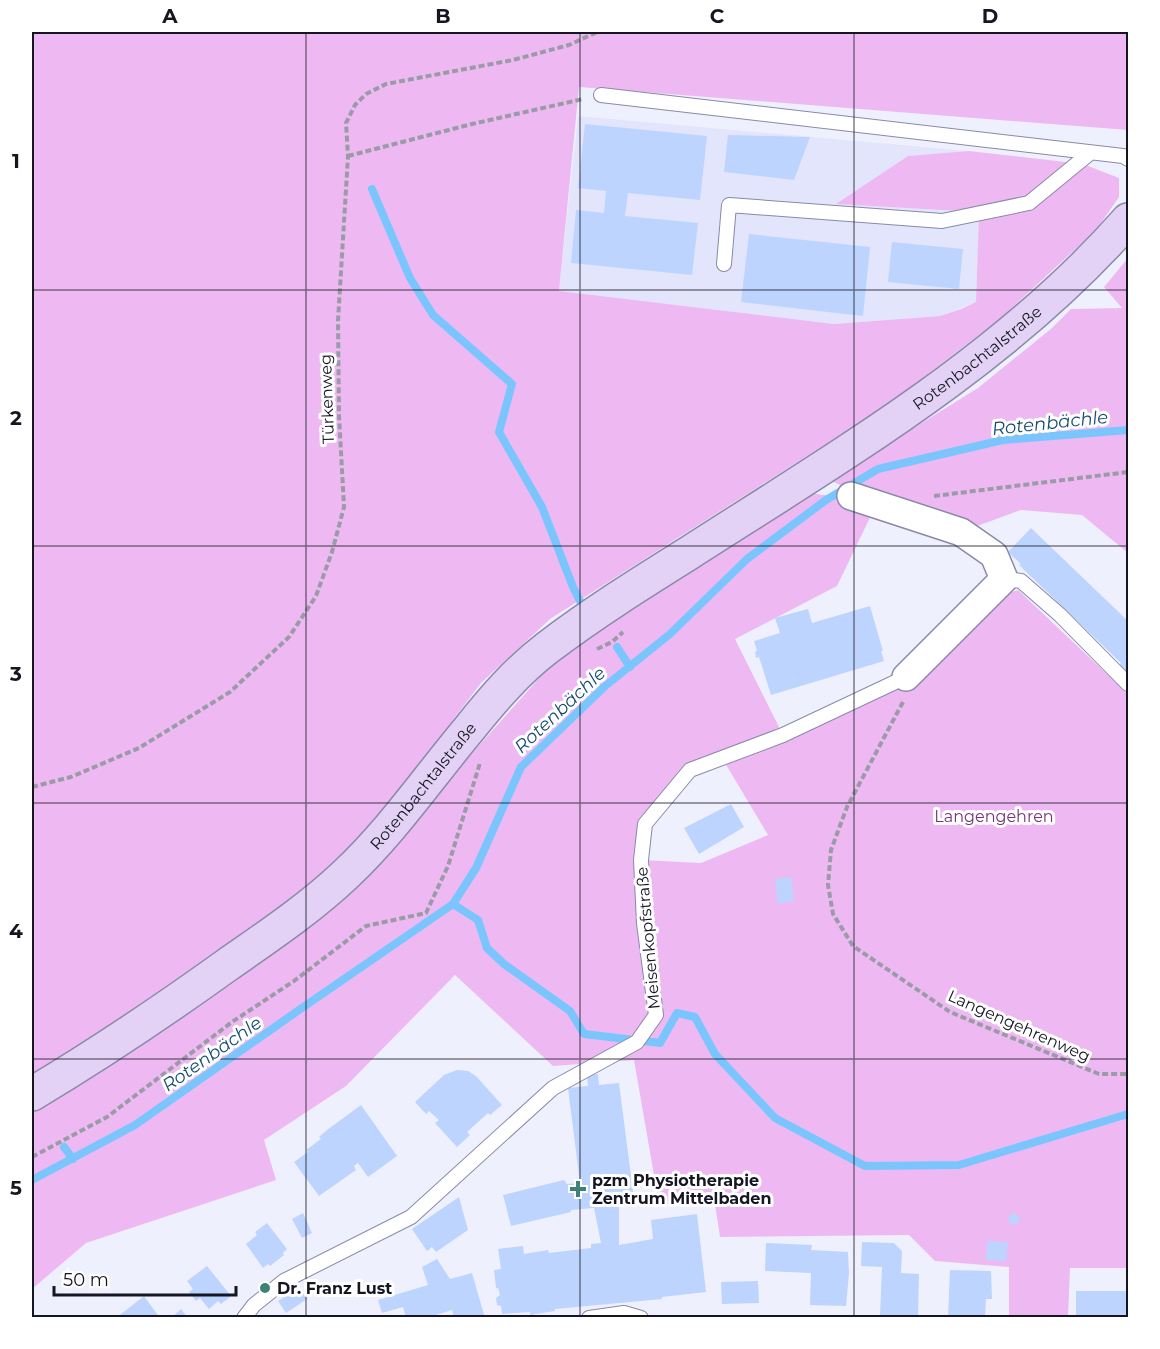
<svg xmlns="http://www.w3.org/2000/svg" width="1160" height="1349" font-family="Montserrat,sans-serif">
<rect width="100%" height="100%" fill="#eff0fd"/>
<!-- built -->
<polygon fill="#e3e5fd" points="578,116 969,151 908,156 838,204 979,211 976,302 940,316 834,324 559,291"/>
<!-- green -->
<path fill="#eeb9f3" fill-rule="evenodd" d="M32 32H1128V130L579 87 559 291 834 324 940 316 961 309 976 302 979 212 836 204 908 156 969 151 1083 164 1119 178V197L1096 230 1001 318 889 404 550 619 481 683 393 799 404 830 557 658 803 492 874 502 830 480 978 388 1052 328 1071 309 1122 308 1104 287 1128 258V553L1082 515 1021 510 961 532 877 503 837 586 735 639 783 735 906 677 997 597 1018 590 1128 694V1268H1070L1068 1317H1009V1267L935 1261 909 1235 720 1237 715 1204H659L634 1060 553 1066 455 975 346 1086 264 1140 276 1180 86 1243 32 1289ZM722 758 768 835 701 863 641 860 645 824 690 770Z"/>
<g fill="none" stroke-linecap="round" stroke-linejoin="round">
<!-- stream -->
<g stroke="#7bc5fd" stroke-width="8">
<polyline points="372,189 410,278 433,315 512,384 499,432 542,507 573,587 584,609"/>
<polyline points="617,647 630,667"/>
<polyline points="453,904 478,920 487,948 504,964 570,1011 584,1034 660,1043 677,1013 695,1017 715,1054 775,1118 865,1166 959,1165 1128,1114"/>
<polyline points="64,1147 73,1159"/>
<polyline points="32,1180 135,1125 299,1010 453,904 476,868 521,767 604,687 670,634 747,559 826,500 878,469 1003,440 1128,430"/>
</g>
</g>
<!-- building -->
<g fill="#bdd4ff">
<polygon points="585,124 707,136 700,200 628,193 625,216 698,223 692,275 571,263 576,210 604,213 606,191 578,188"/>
<polygon points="728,135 810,137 794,180 724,172"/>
<polygon points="749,234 870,247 863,316 741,302"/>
<polygon points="892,242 963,249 959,289 888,282"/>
<polygon points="1031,528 1128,621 1128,675 1119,666 1121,663 1019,565 1021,564 1008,552"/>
<polygon points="870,606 883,651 881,651 884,661 771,695 759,657 756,658 755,652 757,651 754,641 780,633 775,618 808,609 812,623"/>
<polygon points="731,804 744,827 699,854 684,828"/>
<polygon points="791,877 794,901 778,904 775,879"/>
<polygon points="457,1070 468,1071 476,1076 502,1105 490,1115 488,1113 467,1132 470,1135 457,1147 435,1123 439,1120 429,1111 426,1114 415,1102 444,1075"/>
<polygon points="598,1074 599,1085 619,1083 634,1199 619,1201 619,1245 653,1239 651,1220 697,1214 706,1292 662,1297 662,1299 555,1309 555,1311 530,1315 530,1312 502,1314 501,1306 497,1305 496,1298 500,1295 498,1288 496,1288 494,1270 501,1269 498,1249 523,1246 524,1254 548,1250 549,1253 591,1248 591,1244 601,1243 594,1208 571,1210 571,1212 511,1226 503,1195 564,1180 567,1184 580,1183 568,1088 588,1086 587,1075"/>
<polygon points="361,1105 397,1156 368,1177 358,1163 354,1166 356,1170 319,1196 294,1162 308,1152 306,1150 321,1139 319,1137 327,1130"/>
<polygon points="459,1197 468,1230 436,1252 432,1247 427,1251 412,1229"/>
<polygon points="303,1213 312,1233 302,1238 292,1219"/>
<polygon points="1012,1213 1018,1215 1020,1220 1015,1225 1010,1223 1008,1218"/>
<polygon points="267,1223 287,1249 283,1253 284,1255 270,1266 268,1264 263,1268 246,1244 257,1235 255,1232"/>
<polygon points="987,1241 1008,1242 1006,1261 986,1260"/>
<polygon points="862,1242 894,1243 902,1251 901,1273 919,1274 918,1317 883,1318 880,1316 882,1267 861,1266"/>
<polygon points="766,1243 812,1245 811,1250 848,1252 849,1273 846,1306 810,1305 811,1273 765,1271"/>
<polygon points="437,1259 450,1279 472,1273 485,1318 454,1318 452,1310 426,1318 406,1318 403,1307 382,1313 378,1300 428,1285 422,1267"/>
<polygon points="207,1266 231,1296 221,1304 218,1301 209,1309 200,1298 196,1301 189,1292 193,1289 187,1281"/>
<polygon points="950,1270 991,1271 992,1299 986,1299 985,1318 948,1318"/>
<polygon points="758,1281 759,1303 722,1304 721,1282"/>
<polygon points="299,1287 307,1299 286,1313 278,1301"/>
<rect x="1076" y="1291" width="52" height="27"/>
<polygon points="144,1296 160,1318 116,1318"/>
<polygon points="181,1309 188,1318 171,1318"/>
</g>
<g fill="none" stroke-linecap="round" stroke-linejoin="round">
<!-- service casing -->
<g stroke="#888aa7" stroke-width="16">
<g id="service">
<polyline points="601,95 1123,156 1128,159"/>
<polyline points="724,264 729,205 942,221 1029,203 1090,153"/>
<polyline points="1004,579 1021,581 1060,615 1128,684"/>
<polyline points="244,1318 254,1305 284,1281 411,1217 553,1088 637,1042 656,1015 644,923 641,860 645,824 690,770 783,735 906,677"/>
<polyline points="589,1318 624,1313 641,1318"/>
</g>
</g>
<!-- minor casing -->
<g stroke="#888aa7" stroke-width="30">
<polyline id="minor" points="851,496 961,532 994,555 1004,579 906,677"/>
</g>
<!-- secondary casing -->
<g stroke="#888aa7" stroke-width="36">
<g id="secondary">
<path id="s1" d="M32 1094C99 1054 163 1011 227 965 267 937 309 909 345 875 392 831 428 778 469 729 493 699 517 671 547 648 593 613 641 583 689 553 843 454 1006 359 1128 220"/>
</g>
</g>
<!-- path -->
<g stroke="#9a9ba7" stroke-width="4" stroke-dasharray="6 3" stroke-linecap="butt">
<polyline points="348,156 472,124 583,99"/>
<polyline points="934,496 1128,472"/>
<polyline points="597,649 612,642 623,632"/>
<polyline points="903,702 847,807 831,850 828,885 833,914 853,946 950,1012 1099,1074 1128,1074"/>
<polyline points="32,787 71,777 139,748 230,692 289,637 316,596 332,552 344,507 339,415 338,321 348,156 346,123 355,105 366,94 386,84 513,60 569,45 597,32"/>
<polyline points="32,1157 107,1117 232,1022 294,981 366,926 426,913 448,866 480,763"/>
</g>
<!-- service -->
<use href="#service" stroke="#fff" stroke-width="14"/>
<!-- minor -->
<use href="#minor" stroke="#fff" stroke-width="27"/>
<!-- secondary -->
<use href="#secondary" stroke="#e3d2f6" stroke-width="33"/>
</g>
<!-- grid -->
<path fill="none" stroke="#151621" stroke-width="1.5" stroke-opacity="0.55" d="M306 32V1318M580 32V1318M854 32V1318M32 290H1128M32 546H1128M32 803H1128M32 1059H1128"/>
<!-- markers -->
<g fill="#3e8277" stroke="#fff" stroke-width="2">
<path d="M575 1180h6v6h6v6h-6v6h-6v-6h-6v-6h6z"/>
<circle cx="265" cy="1288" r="6"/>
</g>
<g text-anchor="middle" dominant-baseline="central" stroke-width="6" stroke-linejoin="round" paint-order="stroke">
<!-- street labels -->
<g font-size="16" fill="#151621" stroke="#fff">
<text stroke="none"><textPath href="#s1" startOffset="1206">Rotenbachtalstraße</textPath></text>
<text transform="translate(327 399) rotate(-92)">Türkenweg</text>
<text stroke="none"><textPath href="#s1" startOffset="501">Rotenbachtalstraße</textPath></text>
<text transform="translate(648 938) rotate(-95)">Meisenkopfstraße</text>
<text transform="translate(1019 1026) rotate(24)">Langengehrenweg</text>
</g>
<!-- park labels -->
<g font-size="16" fill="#76337e" stroke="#fff">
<text x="994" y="816">Langengehren</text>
</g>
<!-- poi labels -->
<g font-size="16" font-weight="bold" fill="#151621" stroke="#fff" text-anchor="start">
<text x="592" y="1180">pzm Physiotherapie<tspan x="592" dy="18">Zentrum Mittelbaden</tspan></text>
<text x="277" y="1288">Dr. Franz Lust</text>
</g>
<!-- water labels -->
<g font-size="18" font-style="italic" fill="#154d71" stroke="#fff">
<text transform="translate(1050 423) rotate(-6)">Rotenbächle</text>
<text transform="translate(560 710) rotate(-43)">Rotenbächle</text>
<text transform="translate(212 1054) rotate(-35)">Rotenbächle</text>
</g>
</g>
<!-- border -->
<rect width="1160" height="1349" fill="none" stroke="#ffffff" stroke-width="66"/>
<!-- scale -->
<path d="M54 1286v9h182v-9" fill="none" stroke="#151621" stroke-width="3"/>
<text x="63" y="1286" font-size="18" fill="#151621" stroke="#ffffff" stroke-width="4.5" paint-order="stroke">50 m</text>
<rect x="33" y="33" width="1094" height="1283" fill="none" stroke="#151621" stroke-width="2"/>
<g font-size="20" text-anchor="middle" font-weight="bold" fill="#151621">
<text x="170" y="23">A</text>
<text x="443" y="23">B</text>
<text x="717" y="23">C</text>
<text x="990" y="23">D</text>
<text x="16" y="168">1</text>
<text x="16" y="425">2</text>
<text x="16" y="681">3</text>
<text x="16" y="938">4</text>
<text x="16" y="1195">5</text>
</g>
</svg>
